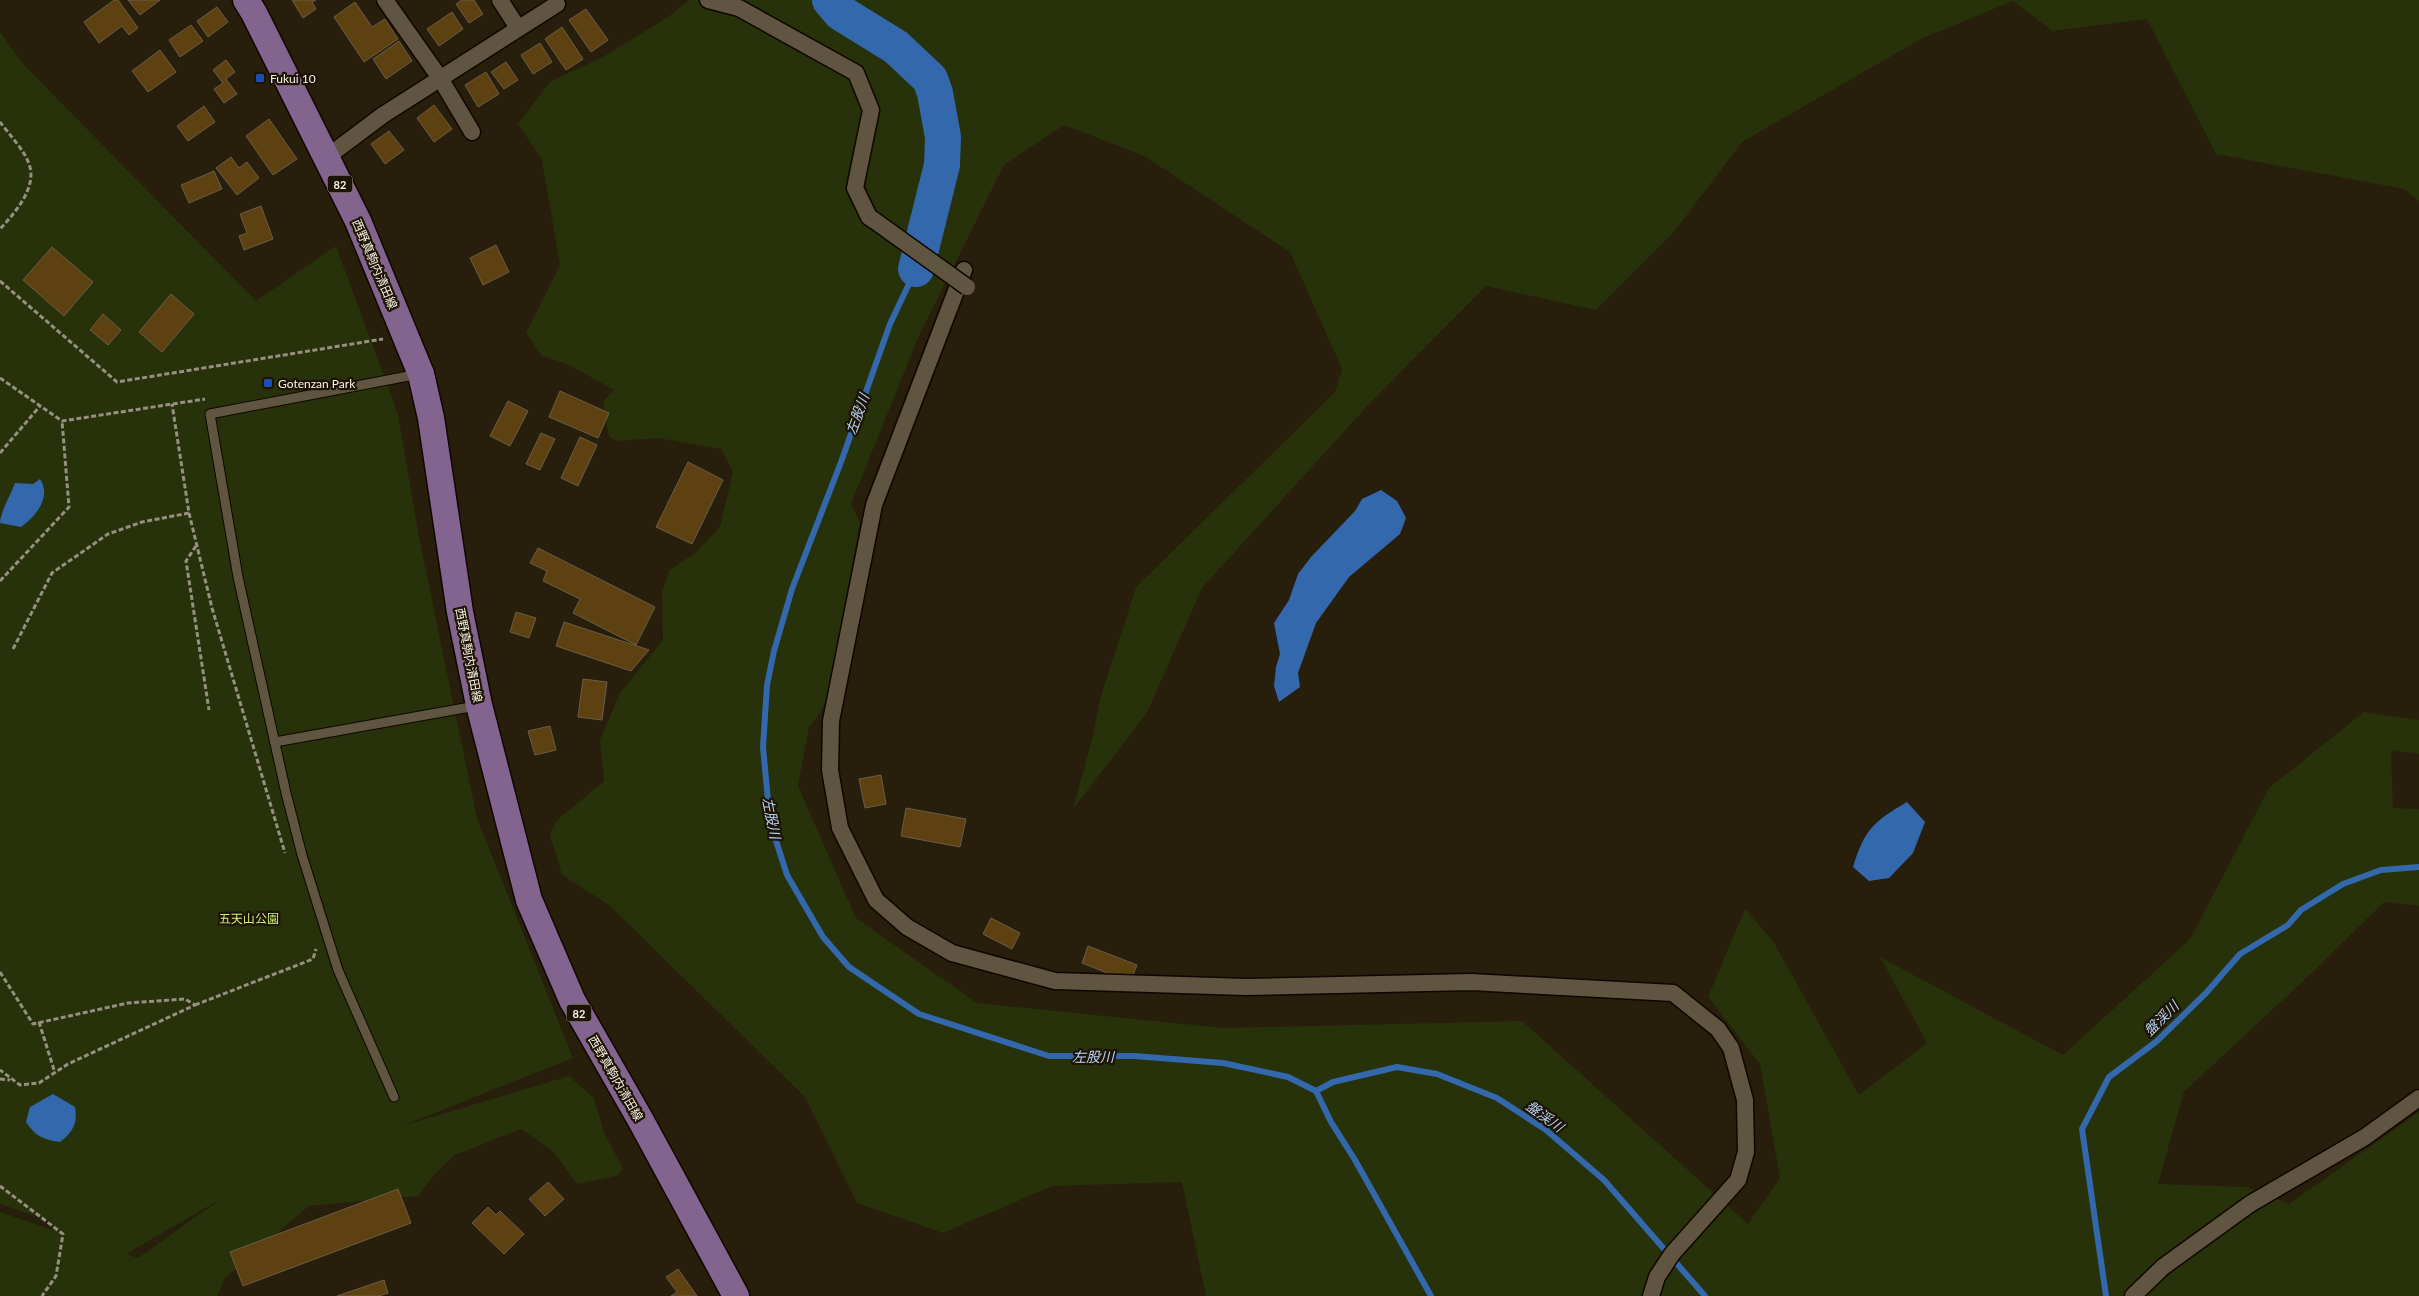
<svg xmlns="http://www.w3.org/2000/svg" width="2419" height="1296" font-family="Lato,'Noto Sans JP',sans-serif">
<rect width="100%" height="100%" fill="#271e0b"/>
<!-- green -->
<g fill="#27310a" fill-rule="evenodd">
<polygon points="689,0 2419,0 2419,201 2404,189 2216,154 2147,19 2052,31 2013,1 1923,38 1742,142 1674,232 1596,310 1486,286 1370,403 1202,588 1147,713 1073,809 1092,739 1101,696 1136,587 1335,392 1342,369 1290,252 1144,156 1064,125 1004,165 918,338 851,504 860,522 828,696 821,712 809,727 798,786 856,918 977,1003 1224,1028 1522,1021 1748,1224 1780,1178 1760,1064 1708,997 1745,909 1773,941 1859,1095 1927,1043 1880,957 2063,1055 2190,939 2269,788 2364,712 2419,720 2419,754 2391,750 2393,808 2419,809 2419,906 2384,902 2315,970 2184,1092 2158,1184 2247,1187 2289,1204 2419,1112 2419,1296 1206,1296 1182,1182 1053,1186 943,1233 857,1203 805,1097 609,905 562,875 550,835 556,821 604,781 600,740 620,693 663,640 662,592 669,571 696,552 720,527 733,472 721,449 658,438 617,441 609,437 603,401 614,390 567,364 542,356 526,333 560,265 542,160 518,124 551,81 603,57 668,17"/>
<path d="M0 32 24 65 256 301 336 246 398 414 419 537 477 818 573 1058 402 1126 569 1076 594 1098 604 1133 623 1168 617 1176 577 1184 553 1151 521 1129 453 1156 434 1175 418 1196 309 1206 225 1278 217 1296H0V1212L53 1230 50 1221 0 1204ZM221 1199 138 1258 126 1254Z"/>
</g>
<!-- water -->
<g fill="#3368ad">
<path d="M40 479C52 497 36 516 21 527L0 523C0 513 11 494 15 483L33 484Z"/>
<polygon points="1381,490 1397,501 1406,518 1400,534 1349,577 1316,623 1298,673 1300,687 1279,702 1274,686 1276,667 1280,654 1274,623 1289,600 1298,574 1311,557 1355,511 1362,499"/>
<path d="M1907 802 1925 822 1913 853 1889 878 1869 881 1853 867C1864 830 1874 821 1907 802Z"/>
<path d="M53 1094 75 1107C78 1123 73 1132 60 1142 44 1140 35 1136 26 1122L30 1107Z"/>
</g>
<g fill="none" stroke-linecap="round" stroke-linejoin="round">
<!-- stream -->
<g stroke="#3368ad" stroke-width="6">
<polyline points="916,269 890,324 841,462 792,589 774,651 767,685 763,747 770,822 787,875 823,937 849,967 919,1014 1049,1056 1134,1056 1223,1063 1288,1077 1316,1091 1331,1122 1355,1160 1431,1296"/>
<polyline points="1316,1091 1333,1082 1397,1067 1437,1074 1497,1098 1546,1130 1604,1180 1705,1296"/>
<polyline points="2106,1296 2082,1129 2109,1077 2157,1041 2206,993 2240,954 2288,925 2301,910 2343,884 2381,870 2419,867"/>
</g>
<!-- river -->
<polyline stroke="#3368ad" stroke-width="36" points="830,0 841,13 896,47 930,79 935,93 943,137 942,165 916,269"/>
</g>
<!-- building -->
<g fill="#5d4110" stroke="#6b5d4a">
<polygon points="114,0 118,0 138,28 129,35 122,26 99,43 84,22"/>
<polygon points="128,0 160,0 140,15"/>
<polygon points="292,0 316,0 312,2 316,9 303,18"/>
<polygon points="462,0 474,0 483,14 469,23 456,4"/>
<polygon points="355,2 372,27 385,19 398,39 364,62 334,17"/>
<polygon points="217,7 228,22 208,37 197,21"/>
<polygon points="586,9 608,40 591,52 569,20"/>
<polygon points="452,12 463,29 439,46 427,29"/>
<polygon points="191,25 203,41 180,57 169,40"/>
<polygon points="562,27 583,59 566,70 545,39"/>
<polygon points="399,41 412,61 386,79 373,59"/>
<polygon points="540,43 552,62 533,74 521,55"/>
<polygon points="160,50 176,72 148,92 132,71"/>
<polygon points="226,60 235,72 226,79 237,94 224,103 214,89 223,83 213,70"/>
<polygon points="506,62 518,80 504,89 491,72"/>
<polygon points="486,72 499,94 478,107 465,85"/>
<polygon points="434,105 452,129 434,142 417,118"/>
<polygon points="204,106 215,122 188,141 177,126"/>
<polygon points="269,119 297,159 273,175 246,136"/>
<polygon points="389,131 404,150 385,164 371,144"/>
<polygon points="231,157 239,168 247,162 259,178 237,195 216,168"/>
<polygon points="214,171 222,189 189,203 181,185"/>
<polygon points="261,206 273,239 244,250 239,236 247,233 240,214"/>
<polygon points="496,245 509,272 483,285 470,258"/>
<polygon points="52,247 93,282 64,316 23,280"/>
<polygon points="171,294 194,314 162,352 139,332"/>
<polygon points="103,314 121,330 108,345 90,330"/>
<polygon points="560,391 609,413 598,438 549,417"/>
<polygon points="508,401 528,411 510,446 490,436"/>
<polygon points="541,433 555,439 540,470 526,464"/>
<polygon points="580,437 597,445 578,486 561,478"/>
<polygon points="688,462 723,480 692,544 656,527"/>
<polygon points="538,548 655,607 636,645 573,613 580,599 543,581 547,571 530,563"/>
<polygon points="516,612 536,618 529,638 510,632"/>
<polygon points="564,622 649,650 631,671 556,646"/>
<polygon points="583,679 607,682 602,720 578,717"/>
<polygon points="550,726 556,750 535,755 528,731"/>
<polygon points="881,775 886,804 865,808 859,779"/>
<polygon points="906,808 966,819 960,847 901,836"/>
<polygon points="991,918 1020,933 1012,949 983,934"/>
<polygon points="1088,946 1137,965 1130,982 1082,963"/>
<polygon points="548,1182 564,1199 545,1216 529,1199"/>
<polygon points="398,1189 411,1223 243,1286 230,1252"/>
<polygon points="488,1207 496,1215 500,1211 524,1234 504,1254 472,1223"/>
<polygon points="678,1269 697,1296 671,1296 677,1292 666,1277"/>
<polygon points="384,1280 388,1293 379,1296 337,1296"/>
</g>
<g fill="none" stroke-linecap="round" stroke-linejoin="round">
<!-- lane casing -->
<g stroke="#0f0700" stroke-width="11">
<g id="lane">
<polyline points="275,742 476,706"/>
<polyline points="394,1097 338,970 302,855 286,793 238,577 210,414 419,374"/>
</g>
</g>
<!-- street casing -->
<g stroke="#0f0700" stroke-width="19">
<g id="street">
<polyline points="385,0 440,78 472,132"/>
<polyline points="500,0 518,28"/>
<polyline points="708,0 739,8 856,73 871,110 855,188 869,217 875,221"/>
<polyline points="327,157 383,115 557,4"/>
<polyline points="964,270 874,505 831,721 830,770 840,828 876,900 907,927 952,953 1055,981 1246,987 1471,982 1673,993 1718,1029 1731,1048 1745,1100 1746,1152 1738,1180 1672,1254 1657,1277 1651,1296"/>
<polyline points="2133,1296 2163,1267 2250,1204 2365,1137 2419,1098"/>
</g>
</g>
<!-- primary casing -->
<g stroke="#0f0700" stroke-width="29">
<polyline id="primary" points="246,0 254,13 358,221 421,374 431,418 460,612 479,705 529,900 572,1000 640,1119 736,1296"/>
</g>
<!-- path -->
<g stroke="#979081" stroke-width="3" stroke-dasharray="5 2.5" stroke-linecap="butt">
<path d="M0 122C8 133 25 151 29 164 38 187 14 214 0 229"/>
<polyline points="0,281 117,382 383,339"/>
<polyline points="0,378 62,421 205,399"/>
<polyline points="0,453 40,406"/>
<polyline points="189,513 212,608 285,853"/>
<polyline points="196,546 186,561 209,710"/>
<polyline points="0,581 69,507 62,421"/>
<polyline points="13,649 52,573 108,534 142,522 189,513 172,404"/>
<polyline points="0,972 33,1024 128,1003 185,999 195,1005 68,1064 39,1083 20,1085 0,1070"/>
<polyline points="195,1005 313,959 316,949"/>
<polyline points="39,1022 55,1073"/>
<polyline points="0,1079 10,1080"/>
<polyline points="0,1186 63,1234 56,1276 42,1296"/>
</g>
<!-- lane -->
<use href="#lane" stroke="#5f5541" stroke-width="9"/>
<!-- street -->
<use href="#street" stroke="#5f5541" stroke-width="16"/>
<!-- primary -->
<use href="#primary" stroke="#83648f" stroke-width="26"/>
<!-- street-bridge casing -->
<g stroke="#0f0700" stroke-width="19" stroke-linecap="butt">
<polyline id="street-bridge" points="875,221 967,287"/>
</g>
<!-- street-bridge -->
<use href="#street-bridge" stroke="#5f5541" stroke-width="16"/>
</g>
<!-- markers -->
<g fill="#1a4fb4" stroke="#1d1404" stroke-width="2">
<rect x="255" y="73" width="10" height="10" rx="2.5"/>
<rect x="263" y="378" width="10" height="10" rx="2.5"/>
</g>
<g text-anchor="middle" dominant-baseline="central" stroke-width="4.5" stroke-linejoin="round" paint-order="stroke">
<!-- shield labels -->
<g fill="#1d1404" stroke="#b7b0a3" stroke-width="1">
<rect x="327.5" y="175.5" width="25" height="17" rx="4"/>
<rect x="566.5" y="1004.5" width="25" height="17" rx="4"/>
</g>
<g font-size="11" font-weight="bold" fill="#f9f3e7">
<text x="340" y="184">82</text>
<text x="579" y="1013">82</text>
</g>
<!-- poi labels -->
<g font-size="12" fill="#f9f3e7" stroke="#1d1404" text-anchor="start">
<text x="270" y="78">Fukui 10</text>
<text x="278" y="383">Gotenzan Park</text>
</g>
<!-- street labels -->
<g font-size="12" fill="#f9f3e7" stroke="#1d1404">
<text transform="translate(375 264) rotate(67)">西野真駒内清田線</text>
<text transform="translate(469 655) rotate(79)">西野真駒内清田線</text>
<text transform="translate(616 1078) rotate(60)">西野真駒内清田線</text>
</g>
<!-- park labels -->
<g font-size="12" fill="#cbef77" stroke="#1d1404">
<text x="249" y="918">五天山公園</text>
</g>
<!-- water labels -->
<g font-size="14" font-style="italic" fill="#b9d5fb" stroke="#1d1404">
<text transform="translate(857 414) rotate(-70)">左股川</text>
<text transform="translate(772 818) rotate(79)">左股川</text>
<text transform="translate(2161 1018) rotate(-45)">盤渓川</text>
<text x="1093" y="1056">左股川</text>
<text transform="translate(1545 1116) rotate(36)">盤渓川</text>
</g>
</g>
</svg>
